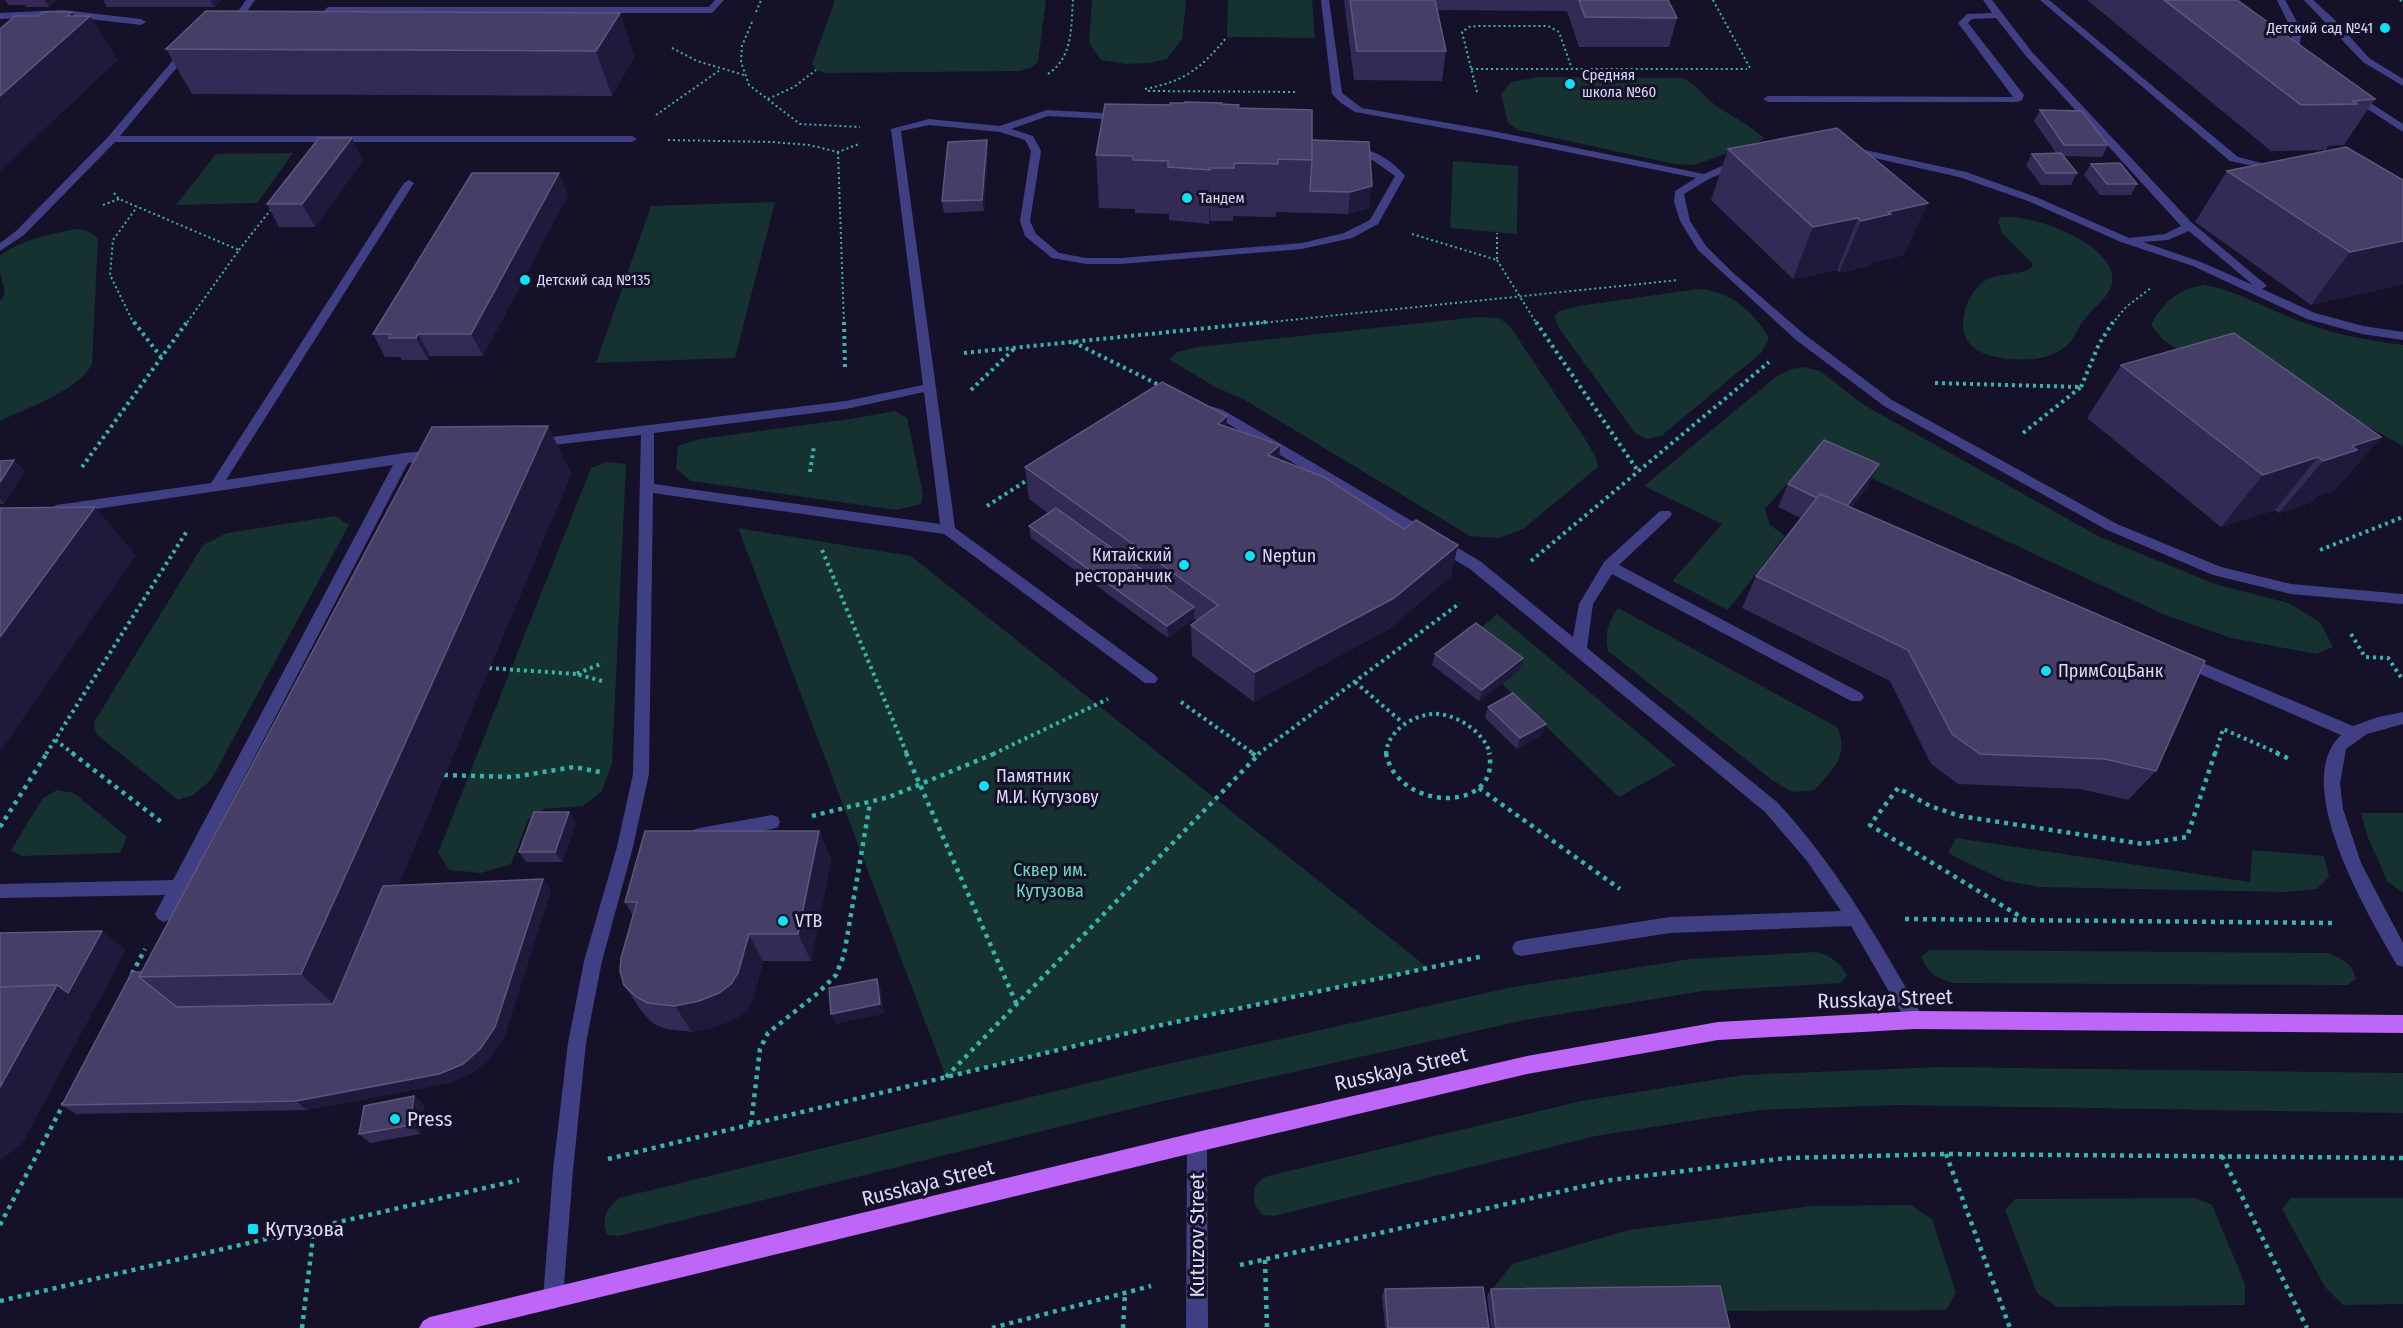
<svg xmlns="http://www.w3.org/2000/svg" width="2403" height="1328" font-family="'Fira Sans Condensed',sans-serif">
<rect width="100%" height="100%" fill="#151128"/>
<!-- green -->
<g fill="#153130">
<polygon points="835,0 1046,0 1038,62 1030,68 1020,71 826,73 816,70 812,64"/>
<polygon points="1092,0 1186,0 1182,39 1167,59 1149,63 1126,64 1101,60 1089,43"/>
<polygon points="1228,0 1312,0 1315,38 1227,37"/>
<path d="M1539 77 1682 78C1698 85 1702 94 1715 105 1731 116 1749 124 1764 138L1759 142 1694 165 1674 164 1518 130 1508 123 1501 94 1511 82Z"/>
<polygon points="293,153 257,203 176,205 216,154"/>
<polygon points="1453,161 1518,166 1517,234 1450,228"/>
<polygon points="775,202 735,358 596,363 651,206"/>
<path d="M2001 217C2030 213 2120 245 2112 284 2109 297 2095 306 2087 316 2072 334 2077 344 2051 355 2032 363 1982 361 1969 343 1955 324 1968 289 1988 279 2000 274 2016 274 2028 270L2032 267V263L2002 233 1998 221Z"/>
<path d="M76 229 86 230 98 238 92 364C78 391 28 407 0 421V302L5 294 0 273V256C17 241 54 233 76 229Z"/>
<path d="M2205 285C2234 290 2260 305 2287 316 2324 332 2363 340 2403 345V446L2361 423 2184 354 2163 340 2151 325C2164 301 2178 289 2205 285Z"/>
<path d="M1698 289C1730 291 1753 311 1769 338L1761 353 1661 436 1646 439 1635 433 1559 328 1554 317 1559 311 1579 306Z"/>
<polygon points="1478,317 1499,318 1509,325 1585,439 1596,457 1598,467 1523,529 1499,538 1470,536 1243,399 1215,387 1169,359 1177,352 1198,347"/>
<polygon points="1804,367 1820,371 1864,405 2100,537 2215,584 2288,603 2320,622 2333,647 2316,654 2231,638 2165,615 1833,460 1808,460 1765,509 1770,525 1785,536 1728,610 1672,581 1722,524 1644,486 1777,376 1791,369"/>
<polygon points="895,411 907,418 923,494 921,504 896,510 691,481 676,469 678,446 700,439 850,419"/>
<polygon points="607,462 626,464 612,763 602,791 583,806 544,809 528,820 511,864 481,873 449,870 438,853 591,468"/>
<polygon points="335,516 349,525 211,780 193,795 178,800 96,734 94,722 203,545 227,533"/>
<polygon points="738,528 911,556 1428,968 1157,1026 946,1077"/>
<path d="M1618 608 1837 727C1850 756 1833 768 1815 790L1792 792 1772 780 1608 651C1605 633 1607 624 1618 608Z"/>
<polygon points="1497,614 1676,765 1619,797 1502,684 1519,670 1473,635"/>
<polygon points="57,790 74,793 127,837 120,853 22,856 11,850 43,798"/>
<polygon points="2361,813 2403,813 2403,893 2388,882 2368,838"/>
<polygon points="1956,838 2250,882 2252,850 2324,856 2329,877 2317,889 2286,892 2039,887 2005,881 1948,853"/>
<path d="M1929 950 2328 953C2342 959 2353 963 2356 979L2347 985 1953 983C1936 978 1928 973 1921 957Z"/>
<path d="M1816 952C1831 956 1838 961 1847 975L1841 983 1703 991 1525 1020 1159 1102 619 1236 607 1235C601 1218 606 1209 619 1198L1154 1067 1513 987 1690 959Z"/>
<polygon points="1941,1067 2403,1073 2403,1113 1899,1105 1760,1110 1596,1136 1274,1216 1262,1215 1254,1203 1254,1188 1264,1177 1581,1101 1744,1075"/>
<polygon points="2195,1198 2212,1205 2245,1284 2245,1305 2057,1307 2037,1293 2005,1210 2015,1199"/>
<polygon points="2291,1198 2403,1198 2403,1304 2343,1305 2325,1287 2282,1209"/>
<polygon points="1911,1205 1932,1219 1956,1293 1946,1310 1717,1311 1487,1296 1512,1264 1629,1230 1812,1206"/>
</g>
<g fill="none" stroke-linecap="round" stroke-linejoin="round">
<!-- path-far2 -->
<g stroke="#36b5aa" stroke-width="2" stroke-dasharray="2 3" stroke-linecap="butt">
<polyline points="1713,0 1750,68"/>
<polyline points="2400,0 2403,3"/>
<polyline points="756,12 761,0"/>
<polyline points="752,22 742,46 741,62 749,85 800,124 860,127"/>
<polyline points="672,48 697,61 744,75"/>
<polyline points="1471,69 1572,69"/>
<path d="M1048 74C1073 57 1071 28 1073 0"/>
<path d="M1145 89C1186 81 1201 68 1227 37"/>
<polyline points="1148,91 1297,92"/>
<polyline points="1477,92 1462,32 1469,27 1479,26 1548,26 1559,32 1572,69 1747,69"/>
<polyline points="768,99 794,87 816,70"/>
<polyline points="656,115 720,70"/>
<polyline points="668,140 772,142 809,145 838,152 859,144"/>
<polyline points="838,152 844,324"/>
<polyline points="114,193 119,199 239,250 186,324"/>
<polyline points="103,205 119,199"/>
<polyline points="1412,234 1497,260 1497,233"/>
<polyline points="239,250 272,208"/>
<polyline points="1497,260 1537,324"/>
<polyline points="134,324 110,275 113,240 137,207"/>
<polyline points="1251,324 1679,280"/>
<polyline points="2112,324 2126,307 2151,288"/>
</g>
<!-- path-far1 -->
<g stroke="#36b5aa" stroke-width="4" stroke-dasharray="3 4" stroke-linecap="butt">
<polyline points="134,322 161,357"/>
<polyline points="844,322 845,367"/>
<polyline points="1536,322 1638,471"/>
<polyline points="1073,342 1163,387"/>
<polyline points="964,353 1266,322"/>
<polyline points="1935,383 2081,387 2023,433"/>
<polyline points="2081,387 2099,344 2113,322"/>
<polyline points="971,390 1016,347"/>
<polyline points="82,467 187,322"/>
<polyline points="810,472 814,446"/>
<polyline points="987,506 1029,479"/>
<polyline points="822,550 907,754"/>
<polyline points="2320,550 2403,517"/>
<polyline points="1531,561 1769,362"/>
<polyline points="2351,634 2365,657 2388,658 2403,680"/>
<polyline points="489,668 576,674"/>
<polyline points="602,681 576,674 603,663"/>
<polyline points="1355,682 1403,723"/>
<polyline points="1181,702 1254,754"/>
<polyline points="55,740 74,754"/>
<polyline points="46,754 187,531"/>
<polyline points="993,754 1108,699"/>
<polyline points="1258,754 1460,603"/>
<path d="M1386 754C1387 732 1411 716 1432 714 1454 712 1485 732 1490 754"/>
<polyline points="2215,754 2223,729 2280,754"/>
</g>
<!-- path -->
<g stroke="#36b5aa" stroke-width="4.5" stroke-dasharray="4 5" stroke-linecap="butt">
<polyline points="72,753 164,824"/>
<polyline points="906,753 1017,1005"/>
<polyline points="1252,753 1256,756"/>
<path d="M1386 753C1397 812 1502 814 1489 753"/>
<polyline points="2276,753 2292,760"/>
<polyline points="444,775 513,777 574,767 600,772"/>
<polyline points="1479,788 1620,889"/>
<polyline points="812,816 889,797 996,753"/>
<polyline points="0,827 47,753"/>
<polyline points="1905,919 2335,923"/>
<polyline points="2026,920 1870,825 1898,788 1930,806 1960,816 2143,844 2187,837 2215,753"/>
<polyline points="132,974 145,949"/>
<polyline points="946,1077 1260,753"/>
<polyline points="751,1124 760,1049 768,1033 818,993 836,975 844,955 870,803"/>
<polyline points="1946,1154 2010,1328"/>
<polyline points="2222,1156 2307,1328"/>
<polyline points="608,1159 1157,1026 1484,956"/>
<polyline points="0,1225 64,1103"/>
<polyline points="1265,1260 1267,1328"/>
<polyline points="1240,1265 1611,1180 1787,1158 1946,1154 2403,1158"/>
<polyline points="0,1301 519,1180"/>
<polyline points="302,1328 314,1229"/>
<polyline points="992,1328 1151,1286"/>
<polyline points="1123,1328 1125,1293"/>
</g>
<!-- service -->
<g fill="#403f84" fill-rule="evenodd">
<polygon points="246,0 255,0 243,17 223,20 223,16 237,13"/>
<polygon points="715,0 724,0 712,13 328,13 324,10 328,7 709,7"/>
<polygon points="1321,0 1329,0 1342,93 1362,108 1488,130 1704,174 1735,160 1743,160 1743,164 1709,179 1684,194 1690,221 1706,246 1731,271 1804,334 1892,400 2117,524 2221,567 2291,584 2403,594 2403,604 2291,594 2213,575 2107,530 1884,406 1796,340 1698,250 1680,221 1674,202 1675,191 1696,178 1488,136 1355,112 1341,103 1332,94"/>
<path d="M1983 0H1992L2032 52 2191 222 2265 284 2267 286 2262 289 2315 313 2363 326 2403 332V340L2362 334 2307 319 2193 266 2121 242 2028 201 1959 177 1843 151V147L1847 146 1966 172 2036 197 2129 238 2165 234 2181 226 2026 56 1996 18 1972 19 1968 23 2024 95 2022 100 2018 102H1768L1763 99 1768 96 2013 97 1958 23 1967 14 1992 13ZM2189 231 2253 285 2201 262 2143 242 2168 240Z"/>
<polygon points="2040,0 2049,0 2238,157 2277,167 2277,171 2230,161"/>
<polygon points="2277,0 2285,0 2302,31 2299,47 2279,51 2274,48 2291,43 2292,31"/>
<polygon points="2304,0 2313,0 2334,19 2369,58 2403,79 2403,86 2363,62"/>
<polygon points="63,10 141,19 146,22 141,25 63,16 0,19 0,13"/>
<polygon points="185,46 193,48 120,136 632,136 637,139 632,142 115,142 24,235 0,251 0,243 16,231 108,137"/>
<polygon points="2349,93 2355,93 2403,124 2403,132 2349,97"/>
<path d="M1047 110 1122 114 1127 117 1122 120 1048 116 1011 129 1033 136 1041 151 1030 221 1036 234 1059 253 1086 258H1121L1302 243 1344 233 1370 220 1395 176 1374 161 1347 152V148C1368 145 1392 160 1405 176L1378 224 1352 238 1302 249 1121 264H1086L1052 258 1025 236 1020 221 1031 151 1025 140 1000 132 929 125 901 131 955 528 1155 675 1158 679 1155 683H1145L944 534 653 493 649 774 633 847 602 961 586 1043 573 1170 563 1299 560 1306 553 1309 546 1306 543 1299 553 1170 568 1043 584 961 617 847 633 774 641 435 535 447 529 443 535 439 846 401 923 385 891 129 929 119 1000 126ZM924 392 940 524 654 484V433L846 409Z"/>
<polygon points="409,180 414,183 226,480 404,453 436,450 443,454 436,458 408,463 170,919 164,922 158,919 155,914 165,895 0,898 0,884 173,880 393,465 56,515 49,510 56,505 211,483 404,183"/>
<path d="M1210 406 1223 410 1480 561 1573 637 1579 604 1604 562 1660 511H1670L1672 514 1670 517 1619 565 1861 693 1864 697 1861 701H1851L1612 574 1593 604 1587 648 1777 802C1836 866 1878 939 1921 1014L1924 1020 1921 1026 1915 1029 1909 1026 1851 926 1670 933 1521 956 1515 954 1512 948 1515 942 1521 940 1670 917 1841 911 1807 861 1765 812 1470 569 1215 416 1204 410 1206 407Z"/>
<path d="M2184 655 2353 726 2378 717 2403 712V724L2367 734 2346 749 2340 784 2343 809 2361 863 2403 943V967L2397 965C2369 916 2289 784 2341 735L2179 665 2177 661 2179 657Z"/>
<polygon points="772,815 778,817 780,822 778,827 772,829 699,842 693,840 691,835 693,830 699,828"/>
</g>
<!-- minor -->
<polygon fill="#403f84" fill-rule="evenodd" points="1197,1132 1204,1135 1207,1142 1208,1328 1186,1328 1187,1142 1190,1135"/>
<!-- primary -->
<polygon fill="#be66f8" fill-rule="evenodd" points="1915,1011 2403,1015 2403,1033 1915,1029 1718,1040 1527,1074 1197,1152 473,1328 419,1328 423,1321 430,1317 1197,1132 1527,1056 1718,1022"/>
</g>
<!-- wall -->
<g fill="#332b55">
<polygon points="5,0 57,0 49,7 26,7 25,5 8,5"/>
<polygon points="103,0 222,0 214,7 107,7"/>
<polygon points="1344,0 1668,0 1677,18 1669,47 1579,47 1567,11 1437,10 1446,51 1442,81 1354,80"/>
<polygon points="2087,0 2237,0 2375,99 2344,145 2328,146 2326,150 2271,151"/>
<polygon points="620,13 634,57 612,96 192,94 166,49"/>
<polygon points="1222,104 1239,108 1312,140 1369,208 1348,214 1276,212 1276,217 1233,216 1233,221 1210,221 1209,224 1169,220 1169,214 1135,213 1135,209 1099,208 1096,155 1170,105"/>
<polygon points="2040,110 2108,145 2102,157 2063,156 2077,173 2071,185 2041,185 2026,165 2032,154 2056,153 2034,121"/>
<polygon points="1837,128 1904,255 1870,263 1869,266 1839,273 1837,270 1793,279 1711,200 1728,149"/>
<polygon points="987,140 988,151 984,211 944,213 942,201"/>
<polygon points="363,160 315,227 279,227 267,204"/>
<polygon points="2091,164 2137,184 2131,195 2100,195 2084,175"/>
<polygon points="2227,171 2403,180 2403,284 2311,305 2195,222"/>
<polygon points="568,195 483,356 430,356 428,360 402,360 400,357 385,357 373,334"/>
<polygon points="2121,365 2381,437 2335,490 2318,496 2312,502 2279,513 2275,510 2221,527 2087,418"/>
<polygon points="1227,416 1226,426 1280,445 1279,460 1404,529 1458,545 1451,576 1389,629 1254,702 1192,656 1191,625 1197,621 1194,618 1168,638 1031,538 1029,526 1048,513 1029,499 1025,467"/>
<polygon points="548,426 571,474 398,886 543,879 551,890 504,1037 489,1059 472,1073 449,1083 307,1110 76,1114 62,1105 141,972"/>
<polygon points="0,461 25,471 4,504 0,504"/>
<polygon points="1879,464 1867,487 1851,508 2156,771 2128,800 2080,789 1958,784 1931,764 1890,681 1742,608 1756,576 1801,518 1778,507 1788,484"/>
<polygon points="1435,654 1520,669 1479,701 1432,665"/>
<polygon points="1488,707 1542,735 1517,749 1485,718"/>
<polygon points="569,812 576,823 562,862 526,862 519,852"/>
<polygon points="819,831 831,860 811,961 763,961 753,1000 746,1011 735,1019 715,1027 692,1032 666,1029 654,1024 642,1012 624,985 633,916 625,902"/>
<polygon points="414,1096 424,1105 420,1134 370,1143 359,1134"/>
<polygon points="1385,1289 1489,1328 1385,1328 1382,1296"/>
<polygon points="1491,1289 1730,1328 1491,1328 1487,1296"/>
</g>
<!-- shaded-wall -->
<g fill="#1f193b">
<polygon points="44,0 57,0 49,7"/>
<polygon points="210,0 222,0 214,7"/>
<polygon points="72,12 80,25 90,16 118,60 0,171 0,96 67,16"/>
<polygon points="620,13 634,57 612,96 596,51"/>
<polygon points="352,138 363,160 315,227 302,204"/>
<polygon points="987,140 988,151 984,211 982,200"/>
<polygon points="1210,168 1210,221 1209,224 1210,170"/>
<polygon points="559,173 568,195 483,356 471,334"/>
<polygon points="1372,186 1369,208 1348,214 1350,192"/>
<polygon points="1928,203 1904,255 1870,263 1869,266 1839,273 1861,221 1888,212"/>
<polygon points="1858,218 1837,270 1793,279 1813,227"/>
<polygon points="2403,241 2403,284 2311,305 2350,252"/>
<polygon points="418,334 430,356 428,360 416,338"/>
<polygon points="1227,416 1226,448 1218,424"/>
<polygon points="548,426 571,474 344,1014 301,974"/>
<polygon points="2381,437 2335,490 2318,496 2312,502 2279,513 2323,461 2352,446"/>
<polygon points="1280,445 1278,476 1268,455"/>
<polygon points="2318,457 2275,510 2221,527 2263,475"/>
<polygon points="14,460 25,471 4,504 0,499 0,482"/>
<polygon points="1879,464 1867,487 1832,533 1843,510"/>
<polygon points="95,507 136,555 0,752 0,637"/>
<polygon points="1458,545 1451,576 1389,629 1254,702 1255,672"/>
<polygon points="1194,607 1194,618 1168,638 1167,626"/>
<polygon points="1523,658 1520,669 1479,701 1482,690"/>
<polygon points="1546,724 1542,735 1517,749 1520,738"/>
<polygon points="569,812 576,823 562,862 555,852"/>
<polygon points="819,831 831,860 811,961 798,934"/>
<polygon points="543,879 551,890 504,1037 489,1059 472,1073 449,1083 307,1110 296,1101"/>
<polygon points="102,931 126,950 22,1144 0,1160 0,1087 57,985"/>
<polygon points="749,934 763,961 753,1000 746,1011 735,1019 715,1027 692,1032 675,1006"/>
<polygon points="877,979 881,989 884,1014 836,1024 831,1014"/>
<polygon points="414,1096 424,1105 420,1134 410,1125"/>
</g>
<!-- building -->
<g fill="#453e67" stroke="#5d567e" stroke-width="1.5">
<polygon points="1350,0 1435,0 1446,51 1357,51"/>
<polygon points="1579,0 1668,0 1677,18 1585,17"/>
<polygon points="2164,0 2237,0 2375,99 2353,101 2357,104 2301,105"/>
<polygon points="206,11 620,13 596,51 166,49"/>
<polygon points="43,12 72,12 67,16 90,16 0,96 0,29 15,16 38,16"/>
<polygon points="1185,102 1222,103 1222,104 1239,105 1238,108 1312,110 1312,160 1278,159 1278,164 1234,163 1234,168 1210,168 1210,170 1168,167 1168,161 1133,160 1133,156 1096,155 1105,104 1170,105 1170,103 1185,103"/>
<polygon points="2040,110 2082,111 2108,145 2064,145"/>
<polygon points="1837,128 1928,203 1888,212 1891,214 1861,221 1858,218 1813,227 1728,149"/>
<polygon points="319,138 352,138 302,204 267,204"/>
<polygon points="987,140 982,200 942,201 948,142"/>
<polygon points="1312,140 1369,142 1372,186 1350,192 1310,191 1312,160"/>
<polygon points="2346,147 2403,180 2403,241 2350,252 2227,171"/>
<polygon points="2061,153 2077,173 2046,173 2032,154"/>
<polygon points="2120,163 2137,184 2107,184 2091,164"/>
<polygon points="472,173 559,173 471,334 418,334 416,338 389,338 391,334 373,334"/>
<polygon points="2234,333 2381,437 2352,446 2357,450 2323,461 2318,457 2263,475 2121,365"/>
<polygon points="1162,382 1227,416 1218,424 1280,445 1268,455 1324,477 1404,529 1416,520 1458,545 1394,598 1255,672 1191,625 1218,605 1025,467"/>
<polygon points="548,426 301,974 139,977 432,427"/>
<polygon points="1824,440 1879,464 1847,506 1820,494 1817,498 1788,484"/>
<polygon points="14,460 0,482 0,461"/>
<polygon points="1820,494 2205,661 2156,771 2105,759 1980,754 1952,734 1908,650 1756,576"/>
<polygon points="95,507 0,637 0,508"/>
<polygon points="1056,508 1194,607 1167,626 1029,526"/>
<polygon points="1476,623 1523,658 1482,690 1435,654"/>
<polygon points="1513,693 1546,724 1520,738 1488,707"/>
<polygon points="534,812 569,812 555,852 519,852"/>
<polygon points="645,831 819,831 798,934 749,934 738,973 731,984 719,993 699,1001 675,1006 648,1003 636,997 624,985 620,971 621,958 637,902 625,902"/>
<polygon points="543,879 495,1027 480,1049 463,1064 439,1074 296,1101 62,1105 132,972 141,972 139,977 177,1007 333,1004 383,886"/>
<polygon points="102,931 68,993 57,985 0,987 0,933"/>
<polygon points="877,979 880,1004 831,1014 829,988"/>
<polygon points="57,985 0,1087 0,987"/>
<polygon points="414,1096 410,1125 359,1134 364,1106"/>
<polygon points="1720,1286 1730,1328 1496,1328 1491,1289"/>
<polygon points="1483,1287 1489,1328 1388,1328 1385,1289"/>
</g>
<!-- markers -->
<g fill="#0fe1f3" stroke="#151128" stroke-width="2">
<circle cx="2385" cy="28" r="6"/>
<circle cx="1570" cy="84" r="6"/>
<circle cx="1187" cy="198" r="6"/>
<circle cx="525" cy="280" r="6"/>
<circle cx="1250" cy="556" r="6"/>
<circle cx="1184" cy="565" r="6"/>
<circle cx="2046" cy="671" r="6"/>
<circle cx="984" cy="786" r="6"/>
<circle cx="783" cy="921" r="6"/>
<circle cx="395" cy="1119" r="6"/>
<rect x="247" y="1223" width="12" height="12" rx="3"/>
</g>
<g text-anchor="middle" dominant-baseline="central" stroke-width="6" stroke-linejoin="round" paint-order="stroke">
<!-- far-poi labels -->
<g font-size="15" fill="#dddafd" stroke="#151128" text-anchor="start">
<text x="2373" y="28" text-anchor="end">Детский сад №41</text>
<text x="1582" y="75">Средняя<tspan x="1582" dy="17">школа №60</tspan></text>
<text x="1199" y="198">Тандем</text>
<text x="537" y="280">Детский сад №135</text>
</g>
<!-- poi labels -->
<g font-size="18" fill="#dddafd" stroke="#151128" text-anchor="start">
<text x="1172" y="555" text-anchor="end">Китайский<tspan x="1172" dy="21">ресторанчик</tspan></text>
<text x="1262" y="556">Neptun</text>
<text x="2058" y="671">ПримСоцБанк</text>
<text x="996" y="776">Памятник<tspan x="996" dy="21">М.И. Кутузову</tspan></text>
<text x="795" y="921">VTB</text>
</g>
<!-- park labels -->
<g font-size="18" fill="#68dbbc" stroke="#151128">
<text x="1050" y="870">Cквер им.<tspan x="1050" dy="21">Кутузова</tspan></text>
</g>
<!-- near-street labels -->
<g font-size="21" fill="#dddafd" stroke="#151128">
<text transform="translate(1885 999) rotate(-2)">Russkaya Street</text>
<text transform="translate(1401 1069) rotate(-13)">Russkaya Street</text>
<text transform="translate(928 1183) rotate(-14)">Russkaya Street</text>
<text transform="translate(1197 1235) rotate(-90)">Kutuzov Street</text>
</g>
<!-- near-poi labels -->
<g font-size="21" fill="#dddafd" stroke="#151128" text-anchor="start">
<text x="407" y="1119">Press</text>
<text x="265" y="1229">Кутузова</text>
</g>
</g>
</svg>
